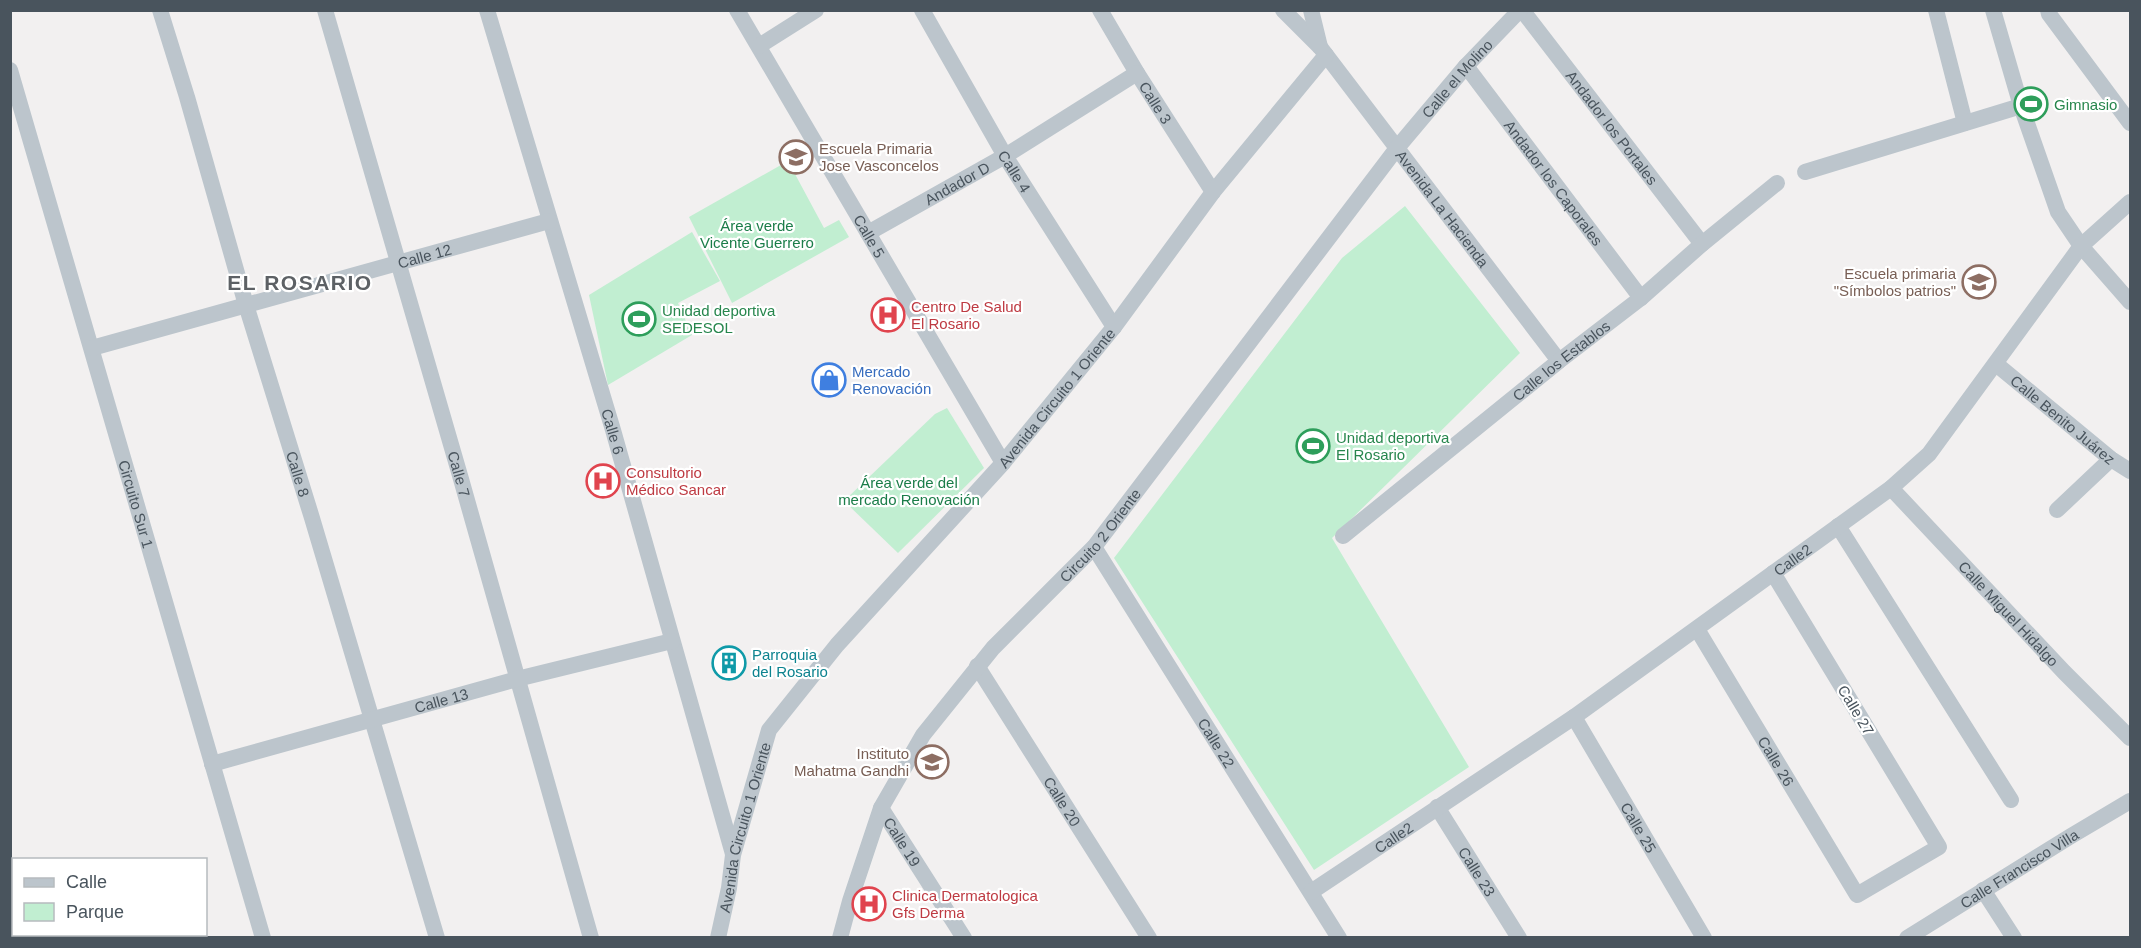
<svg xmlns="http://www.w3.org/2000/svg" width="2141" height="948" font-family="Arial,sans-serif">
<rect width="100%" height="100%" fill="#f2f0f0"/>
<!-- green -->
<g fill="#c1eed1">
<polygon points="788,161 824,228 839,220 849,237 732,303 689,217"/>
<polygon points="1405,206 1520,353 1332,538 1469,767 1314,870 1114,558 1342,258"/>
<polygon points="692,232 720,281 678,303 692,335 608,385 589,295"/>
<polygon points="947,408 984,468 898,553 844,501 935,414"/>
</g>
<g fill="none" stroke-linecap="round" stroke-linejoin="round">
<!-- street -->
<g stroke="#bcc5cc" stroke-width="16">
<path id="s1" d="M160 10 187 97 246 305 312 518 437 938"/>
<path id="s2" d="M325 10 461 479 591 938"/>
<path id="s3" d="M487 10 613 430 733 854"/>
<path id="s4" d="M737 10 1003 463"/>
<path id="s5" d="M922 10 1005 156 1114 327"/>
<path id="s6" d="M1100 10 1137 73 1213 192"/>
<path id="s7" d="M1283 10 1320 47 1559 361"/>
<polyline points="1311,10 1320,47"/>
<path id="s8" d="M1522 10 1702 244"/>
<polyline points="1936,10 1965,123"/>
<polyline points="1993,10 2021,106 2058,212 2081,246 2130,302"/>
<polyline points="2048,10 2049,14 2130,123"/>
<polyline points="759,46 816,10"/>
<path id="s9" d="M1466 66 1641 298"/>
<path id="s10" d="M10 70 263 938"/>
<polyline points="1805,172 2021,106"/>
<path id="s11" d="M868 233 1005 156 1137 73"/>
<path id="s12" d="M92 348 549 221"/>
<path id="s13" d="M1996 364 2111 459 2130 471"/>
<path id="s14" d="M1891 488 2064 672 2130 738"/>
<polyline points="2057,510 2111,459"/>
<polyline points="1838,526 2011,800"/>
<path id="s15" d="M1343 536 1559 361 1641 298 1702 244 1777 183"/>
<path id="s16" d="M1094 547 1339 938"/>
<path id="s17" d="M1697 629 1857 895 1939 847 1773 573"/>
<path id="s18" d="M977 666 1149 938"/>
<path id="s19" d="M1574 717 1704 938"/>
<path id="s20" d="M212 764 517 679 672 641"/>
<path id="s21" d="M1437 807 1519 938"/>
<path id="s22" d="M881 808 964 938"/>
<polyline points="1983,890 2014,938"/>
<path id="s23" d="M1311 892 1574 717 1891 488 1929 454 2081 246 2130 202"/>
<path id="s24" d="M718 938 729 888 733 855 769 730 837 645 1003 463 1114 327 1213 192 1326 55"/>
<path id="s25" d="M840 938 850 901 881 808 923 735 993 648 1094 547 1397 148 1466 66 1520 10"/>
<path id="s26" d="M1907 938 2071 836 2130 801"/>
</g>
</g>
<!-- icons -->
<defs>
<g id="stadium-ring" transform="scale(1.725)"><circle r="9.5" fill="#fff" stroke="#2e9e5b" stroke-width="1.5"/><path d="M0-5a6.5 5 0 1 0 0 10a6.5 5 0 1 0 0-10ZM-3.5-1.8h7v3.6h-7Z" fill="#2e9e5b"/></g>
<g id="school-ring" transform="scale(1.725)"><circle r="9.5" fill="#fff" stroke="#8d6e63" stroke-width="1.5"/><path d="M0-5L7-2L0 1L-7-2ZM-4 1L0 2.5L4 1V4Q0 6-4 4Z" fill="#8d6e63"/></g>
<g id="hospital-ring" transform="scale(1.725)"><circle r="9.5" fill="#fff" stroke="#e0444e" stroke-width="1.5"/><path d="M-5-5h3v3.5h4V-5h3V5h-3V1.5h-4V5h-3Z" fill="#e0444e"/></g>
<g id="shop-ring" transform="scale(1.725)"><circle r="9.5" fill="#fff" stroke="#3f7fe0" stroke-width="1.5"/><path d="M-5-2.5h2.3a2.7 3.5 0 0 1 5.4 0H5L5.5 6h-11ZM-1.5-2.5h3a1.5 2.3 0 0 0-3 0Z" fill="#3f7fe0"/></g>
<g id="building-ring" transform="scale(1.725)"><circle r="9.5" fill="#fff" stroke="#0f9aa8" stroke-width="1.5"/><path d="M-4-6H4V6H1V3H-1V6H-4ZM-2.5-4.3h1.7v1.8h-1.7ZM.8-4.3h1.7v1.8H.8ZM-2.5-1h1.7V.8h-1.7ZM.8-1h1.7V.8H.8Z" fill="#0f9aa8"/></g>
</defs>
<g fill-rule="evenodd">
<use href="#stadium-ring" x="2031" y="104"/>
<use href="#school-ring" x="796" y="157"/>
<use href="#school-ring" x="1979" y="282"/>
<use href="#hospital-ring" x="888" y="315"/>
<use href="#stadium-ring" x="639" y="319"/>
<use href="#shop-ring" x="829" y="380"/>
<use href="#stadium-ring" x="1313" y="446"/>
<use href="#hospital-ring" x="603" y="481"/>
<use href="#building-ring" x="729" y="663"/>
<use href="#school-ring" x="932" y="762"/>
<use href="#hospital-ring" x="869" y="904"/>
</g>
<g text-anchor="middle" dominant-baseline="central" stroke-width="4.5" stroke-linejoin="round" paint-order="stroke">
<!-- street labels -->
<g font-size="15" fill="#49545d" stroke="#fff">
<text stroke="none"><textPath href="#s25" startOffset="1068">Calle el Molino</textPath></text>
<text stroke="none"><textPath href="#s6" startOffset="108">Calle 3</textPath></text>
<text stroke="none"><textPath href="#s8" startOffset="148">Andador los Portales</textPath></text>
<text stroke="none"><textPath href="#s5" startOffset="186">Calle 4</textPath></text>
<text stroke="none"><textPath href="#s9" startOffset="146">Andador los Caporales</textPath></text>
<text stroke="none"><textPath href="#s11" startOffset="102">Andador D</textPath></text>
<text stroke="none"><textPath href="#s7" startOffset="255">Avenida La Hacienda</textPath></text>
<text stroke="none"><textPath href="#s4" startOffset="262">Calle 5</textPath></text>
<text stroke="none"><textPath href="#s12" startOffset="345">Calle 12</textPath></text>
<text stroke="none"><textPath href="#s15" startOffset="280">Calle los Establos</textPath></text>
<text stroke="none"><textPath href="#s24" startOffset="654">Avenida Circuito 1 Oriente</textPath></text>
<text stroke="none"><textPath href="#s13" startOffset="87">Calle Benito Juárez</textPath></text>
<text stroke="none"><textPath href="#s3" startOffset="440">Calle 6</textPath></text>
<text stroke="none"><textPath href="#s1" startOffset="484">Calle 8</textPath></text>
<text stroke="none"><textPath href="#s2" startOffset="483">Calle 7</textPath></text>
<text stroke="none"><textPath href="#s10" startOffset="452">Circuito Sur 1</textPath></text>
<text stroke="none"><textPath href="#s25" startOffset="488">Circuito 2 Oriente</textPath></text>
<text stroke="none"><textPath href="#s23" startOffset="585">Calle2</textPath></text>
<text stroke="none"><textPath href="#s14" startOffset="172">Calle Miguel Hidalgo</textPath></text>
<text stroke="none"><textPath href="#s20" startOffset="238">Calle 13</textPath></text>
<text transform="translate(1856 710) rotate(59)">Calle 27</text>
<text stroke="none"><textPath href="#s16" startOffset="231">Calle 22</textPath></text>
<text stroke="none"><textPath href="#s17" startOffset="154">Calle 26</textPath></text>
<text stroke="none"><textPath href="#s18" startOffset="160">Calle 20</textPath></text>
<text stroke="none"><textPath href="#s19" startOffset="128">Calle 25</textPath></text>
<text stroke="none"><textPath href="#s24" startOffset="114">Avenida Circuito 1 Oriente</textPath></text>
<text stroke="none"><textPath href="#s23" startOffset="99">Calle2</textPath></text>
<text stroke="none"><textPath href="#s22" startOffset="40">Calle 19</textPath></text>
<text stroke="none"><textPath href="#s26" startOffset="132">Calle Francisco Villa</textPath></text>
<text stroke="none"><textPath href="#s21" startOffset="76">Calle 23</textPath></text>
</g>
<!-- leisure labels -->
<g font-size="15" fill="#27864d" stroke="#fff" text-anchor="start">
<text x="2054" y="104">Gimnasio</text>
<text x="662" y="310">Unidad deportiva<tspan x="662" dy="17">SEDESOL</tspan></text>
<text x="1336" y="437">Unidad deportiva<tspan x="1336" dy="17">El Rosario</tspan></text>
</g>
<!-- education labels -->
<g font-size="15" fill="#785e54" stroke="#fff" text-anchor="end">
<text x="819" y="148" text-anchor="start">Escuela Primaria<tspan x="819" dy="17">Jose Vasconcelos</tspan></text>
<text x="1956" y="273">Escuela primaria<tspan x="1956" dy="17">"Símbolos patrios"</tspan></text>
<text x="909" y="753">Instituto<tspan x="909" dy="17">Mahatma Gandhi</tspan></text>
</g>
<!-- park labels -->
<g font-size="15" fill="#1b7d49" stroke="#fff">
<text x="757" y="225">Área verde<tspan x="757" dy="17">Vicente Guerrero</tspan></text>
<text x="909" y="482">Área verde del<tspan x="909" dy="17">mercado Renovación</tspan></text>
</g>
<!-- health labels -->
<g font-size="15" fill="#be3a42" stroke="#fff" text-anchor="start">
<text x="911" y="306">Centro De Salud<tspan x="911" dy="17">El Rosario</tspan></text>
<text x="626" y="472">Consultorio<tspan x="626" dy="17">Médico Sancar</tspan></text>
<text x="892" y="895">Clinica Dermatologica<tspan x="892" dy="17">Gfs Derma</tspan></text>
</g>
<!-- shop labels -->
<g font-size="15" fill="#366cbe" stroke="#fff" text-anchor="start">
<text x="852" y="371">Mercado<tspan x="852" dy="17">Renovación</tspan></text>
</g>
<!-- culture labels -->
<g font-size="15" fill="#0d838f" stroke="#fff" text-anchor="start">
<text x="752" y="654">Parroquia<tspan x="752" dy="17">del Rosario</tspan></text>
</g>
<!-- district labels -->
<g font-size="21" font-weight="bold" letter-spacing="1.5" fill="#5d6165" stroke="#fff">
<text x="300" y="282">EL ROSARIO</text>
</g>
</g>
<!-- border -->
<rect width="2141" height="948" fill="none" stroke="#49545d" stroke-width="24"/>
<!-- legend -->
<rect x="12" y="858" width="195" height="78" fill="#ffffff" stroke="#b6bbbe" stroke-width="1.5"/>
<rect x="24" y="878" width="30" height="9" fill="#bcc5cc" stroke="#b6bbbe" stroke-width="1.5"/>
<text x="66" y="888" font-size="18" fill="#49545d">Calle</text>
<rect x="24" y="903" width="30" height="18" fill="#c1eed1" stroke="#b6bbbe" stroke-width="1.5"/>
<text x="66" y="918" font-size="18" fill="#49545d">Parque</text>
</svg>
